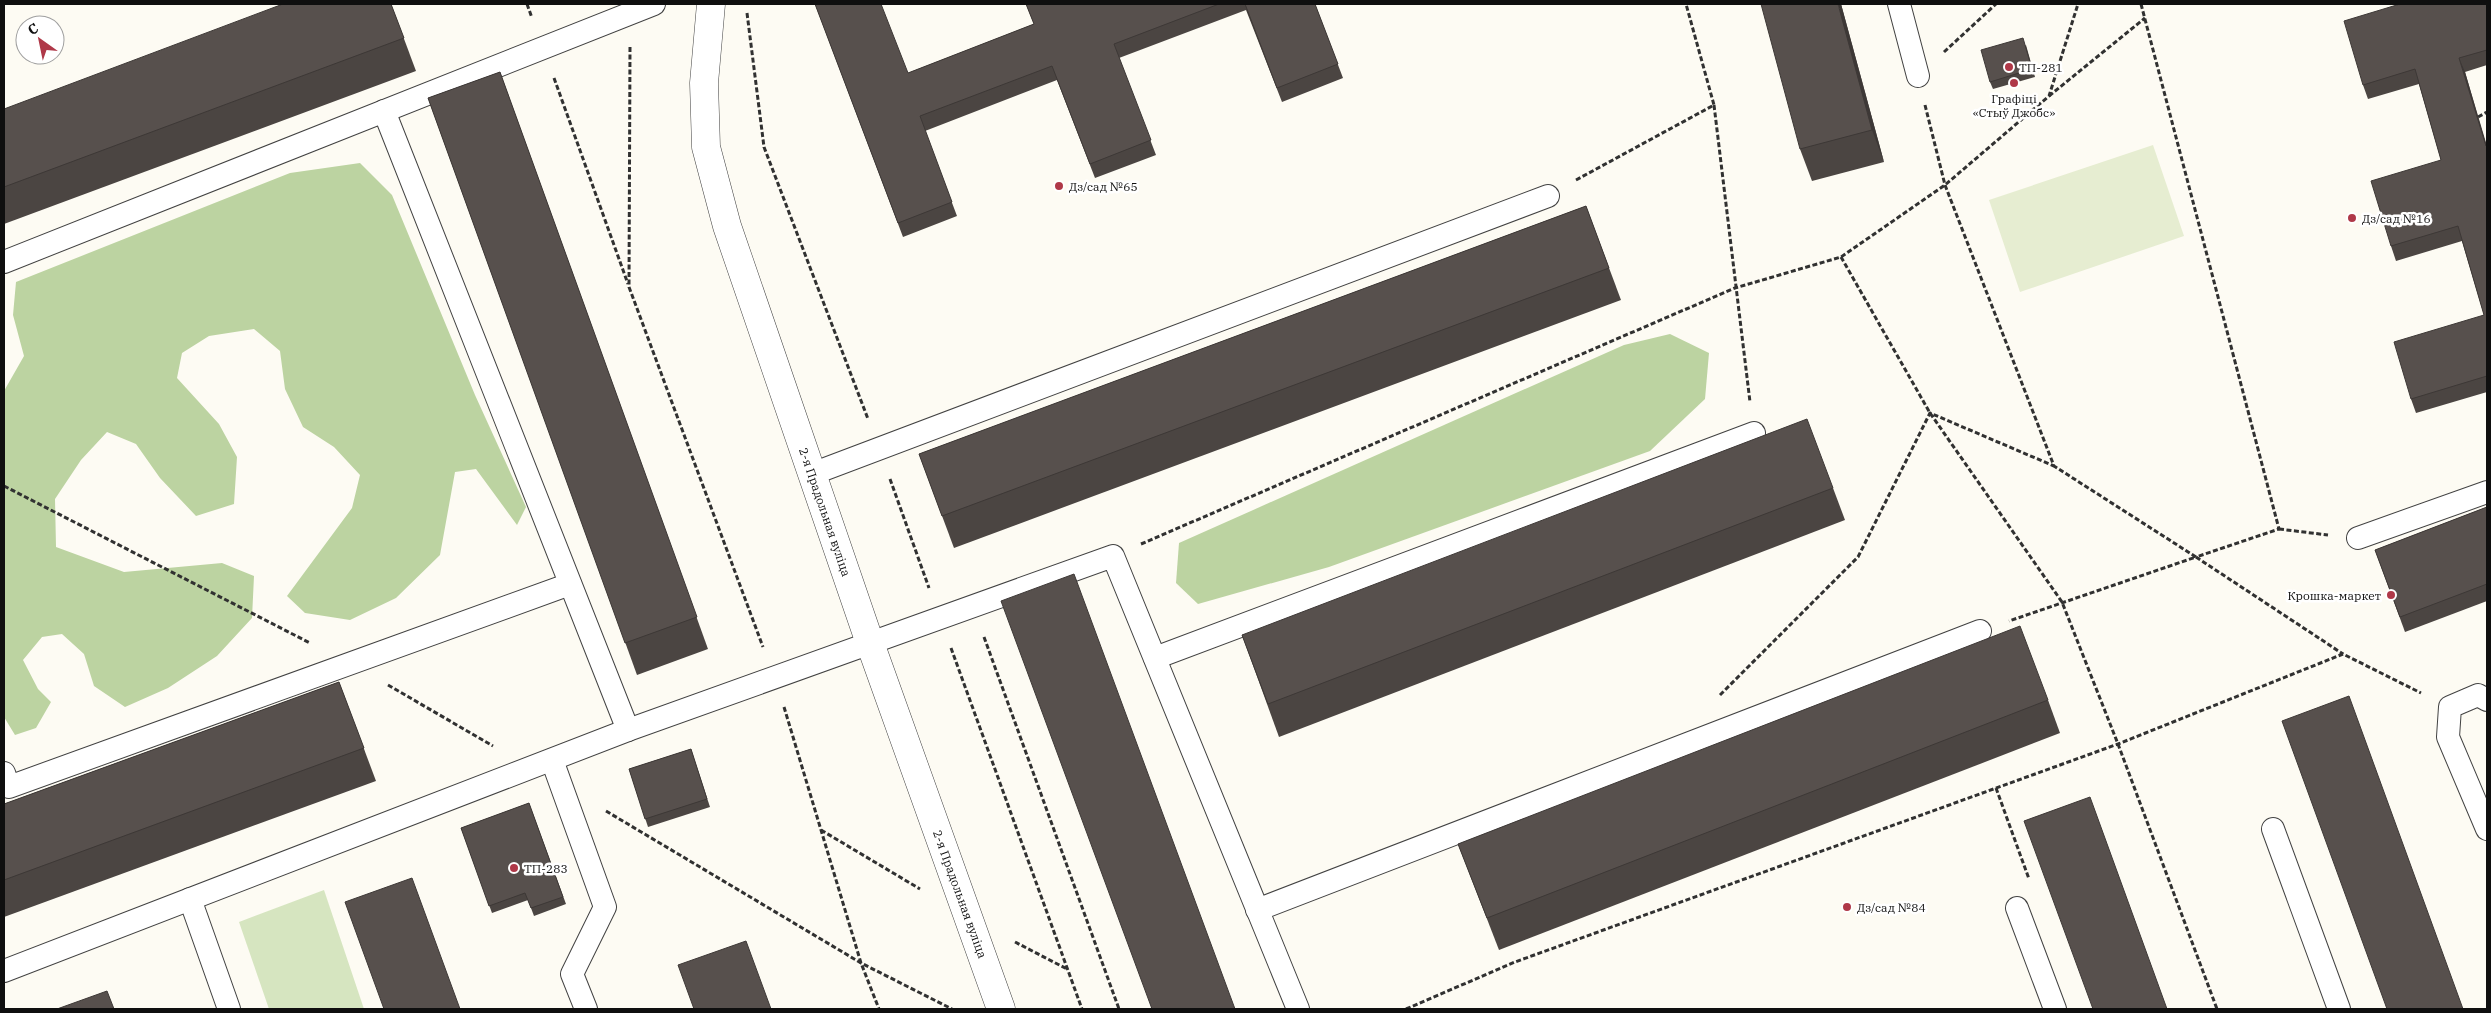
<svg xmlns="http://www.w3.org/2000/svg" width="2491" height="1013" font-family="'IBM Plex Serif',serif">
<rect width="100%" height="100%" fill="#fdfbf3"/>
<!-- green -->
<polygon fill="#d6e5c0" points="324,890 364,1009 269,1009 239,922"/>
<!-- forest -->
<g fill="#bcd3a1">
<polygon points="360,163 392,195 475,395 526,507 517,525 476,469 455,472 440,555 396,598 350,620 305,613 287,596 352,508 360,475 334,447 303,427 285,389 280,351 254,329 209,336 182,353 177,378 219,424 237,457 234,504 196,516 160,478 136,444 107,432 81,460 55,499 56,547 124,572 222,563 254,576 252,618 217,656 168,688 125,707 94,686 84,654 62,634 42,637 23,660 38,689 51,702 36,728 15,735 4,717 4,391 24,356 13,315 16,282 290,173"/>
<polygon points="1670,334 1709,353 1705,399 1650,451 1329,567 1198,604 1176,583 1179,543 1624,345"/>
</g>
<!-- pitch -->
<polygon fill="#e6edd1" points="2153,145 2184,236 2020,292 1989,200"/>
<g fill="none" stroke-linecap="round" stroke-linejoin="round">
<!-- lane casing -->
<g stroke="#424242" stroke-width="24">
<g id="lane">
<polyline points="1899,4 1918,76"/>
<polyline points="384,111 628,730"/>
<polyline points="4,262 654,4"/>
<polyline points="812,474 1548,196"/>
<polyline points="2358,538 2487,492"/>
<polyline points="1155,658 1754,433"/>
<polyline points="2487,700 2478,695 2450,707 2448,737 2487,829"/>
<polyline points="552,760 605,907 572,974 586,1009"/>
<polyline points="4,773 9,787 570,584"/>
<polyline points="2273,829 2339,1009"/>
<polyline points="190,899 229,1009"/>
<polyline points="2017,908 2055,1009"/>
<polyline points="1257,910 1980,631"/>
<polyline points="4,971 628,730 1113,556 1298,1009"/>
</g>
</g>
<!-- street casing -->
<g stroke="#424242" stroke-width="29">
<polyline id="street" points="711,4 704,83 706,147 727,226 870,643 1001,1009"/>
</g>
<!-- path -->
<g stroke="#313131" stroke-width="3" stroke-dasharray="5 2.5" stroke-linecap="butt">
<polyline points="527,4 532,18"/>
<polyline points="2141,4 2279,529 2196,557"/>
<polyline points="747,13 764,147 868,419"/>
<polyline points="630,47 629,287 763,647"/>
<polyline points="1944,52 1996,4"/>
<polyline points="554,78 628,284"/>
<polyline points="2049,96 2145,18"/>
<polyline points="1714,105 1750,402"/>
<polyline points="1925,105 1945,185 2054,466 2196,557 2009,621"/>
<polyline points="2478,117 2487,112"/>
<polyline points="1576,180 1714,105 1686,4"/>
<polyline points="1841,257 1930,413 2062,602 2118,744 2217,1009"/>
<polyline points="890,479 929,588"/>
<polyline points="4,486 310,643"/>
<polyline points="2279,529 2328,535"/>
<polyline points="1141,544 1735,288 1841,257 1945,185 2049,96 2078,4"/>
<polyline points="2196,557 2343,654"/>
<polyline points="984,637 1119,1009"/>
<polyline points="951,648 1082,1009"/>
<polyline points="388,685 493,746"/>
<polyline points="1720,695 1858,557 1930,413 2054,466"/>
<polyline points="784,707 861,963 879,1009"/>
<polyline points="1996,788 2029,879"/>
<polyline points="606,811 861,963 952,1009"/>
<polyline points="821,830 920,889"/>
<polyline points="1015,942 1067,969"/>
<polyline points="1406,1009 1515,962 2118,744 2343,654 2421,693"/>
</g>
<!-- lane -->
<use href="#lane" stroke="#fff" stroke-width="22"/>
<!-- street -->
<use href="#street" stroke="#fff" stroke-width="28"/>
</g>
<!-- wall -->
<g fill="#4b4542">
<polygon points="391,4 416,71 4,224 4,109"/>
<polygon points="815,4 908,73 1034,24 1026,4 1315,4 1343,78 1282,102 1246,10 1119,58 1156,155 1095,178 1057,80 925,131 957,216 903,237"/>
<polygon points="1841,4 1884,162 1812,181 1800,149"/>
<polygon points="2487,4 2487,65 2465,72 2487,146 2487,392 2416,413 2411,399 2484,315 2462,241 2396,261 2391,246 2441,160 2419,84 2368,99 2363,85"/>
<polygon points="2026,45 2035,77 1993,89 1990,82"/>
<polygon points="500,72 708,649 637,675 428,98"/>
<polygon points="1586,206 1621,300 954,548 919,454"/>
<polygon points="1833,488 1845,520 1279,737 1242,635"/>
<polygon points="2487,507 2487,601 2405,632 2375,550"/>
<polygon points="339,682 376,781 4,917 4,804"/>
<polygon points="2048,700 2060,733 1499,950 1458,844"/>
<polygon points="691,749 710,807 648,827 629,769"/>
<polygon points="529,803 566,904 534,916 528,900 492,913 461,828"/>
</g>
<!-- shaded-wall -->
<g fill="#3d3836">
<polygon points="1838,4 1841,4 1884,162 1872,130"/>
<polygon points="2459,58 2465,72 2487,148 2487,150"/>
</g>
<!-- building -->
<g fill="#57504d" stroke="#3d3836">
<polygon points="283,4 391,4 404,38 4,187 4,109"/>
<polygon points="815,4 881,4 908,73 1034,24 1026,4 1219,4 1114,44 1151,140 1090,164 1052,66 920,116 952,202 898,223"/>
<polygon points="1245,4 1315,4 1338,64 1277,88"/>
<polygon points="1761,4 1838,4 1872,130 1800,149"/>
<polygon points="2400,4 2487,4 2487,50 2459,58 2486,146 2487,146 2487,376 2411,399 2394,342 2484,315 2458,226 2391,246 2371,181 2441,160 2415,69 2363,85 2344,21"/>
<polygon points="2023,38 2032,69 1990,82 1981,50"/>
<polygon points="500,72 697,617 625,643 428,98"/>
<polygon points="1586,206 1609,268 942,516 919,454"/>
<polygon points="1807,419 1833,488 1268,704 1242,635"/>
<polygon points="2487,507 2487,584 2400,617 2375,550"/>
<polygon points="1074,574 1235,1009 1152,1009 1001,601"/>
<polygon points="2020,626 2048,700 1487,918 1458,844"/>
<polygon points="339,682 364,748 4,880 4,804"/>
<polygon points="2349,696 2463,1009 2387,1009 2282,721"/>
<polygon points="691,749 707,799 645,819 629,769"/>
<polygon points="2090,797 2167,1009 2093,1009 2024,821"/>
<polygon points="529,803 563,897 531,908 525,893 489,906 461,828"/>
<polygon points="412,878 460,1009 384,1009 345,902"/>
<polygon points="746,941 771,1009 694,1009 678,965"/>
<polygon points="107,991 114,1009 57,1009"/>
</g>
<!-- markers -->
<g fill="#af3848" stroke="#fff" stroke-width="2">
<circle cx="2009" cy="67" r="5"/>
<circle cx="2014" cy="83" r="5"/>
<circle cx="1059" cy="186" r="5"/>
<circle cx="2352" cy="218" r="5"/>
<circle cx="2391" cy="595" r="5"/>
<circle cx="514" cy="868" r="5"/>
<circle cx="1847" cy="907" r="5"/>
</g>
<g text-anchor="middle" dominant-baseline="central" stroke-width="5" stroke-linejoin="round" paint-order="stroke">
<!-- poi labels -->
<g font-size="12" fill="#0f0f0f" stroke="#fff" text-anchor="start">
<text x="2019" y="67">ТП-281</text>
<text x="2014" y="98" text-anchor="middle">Графіці<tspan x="2014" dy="14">«Стыў Джобс»</tspan></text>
<text x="1069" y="186">Дз/сад №65</text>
<text x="2362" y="218">Дз/сад №16</text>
<text x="2381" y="595" text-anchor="end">Крошка-маркет</text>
<text x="524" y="868">ТП-283</text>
<text x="1857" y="907">Дз/сад №84</text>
</g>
<!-- street labels -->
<g font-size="12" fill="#0f0f0f" stroke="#fff">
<text transform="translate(825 512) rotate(71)">2-я Прадольная вуліца</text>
<text transform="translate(960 894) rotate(70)">2-я Прадольная вуліца</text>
</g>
</g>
<!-- border -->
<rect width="2491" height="1013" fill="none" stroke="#0f0f0f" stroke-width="10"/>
<!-- north arrow -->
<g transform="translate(40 40) rotate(327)"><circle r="24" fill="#ffffff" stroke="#9f9f9f"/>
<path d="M0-4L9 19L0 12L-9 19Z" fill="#af3848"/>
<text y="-8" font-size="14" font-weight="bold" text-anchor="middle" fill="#0f0f0f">С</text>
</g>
</svg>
